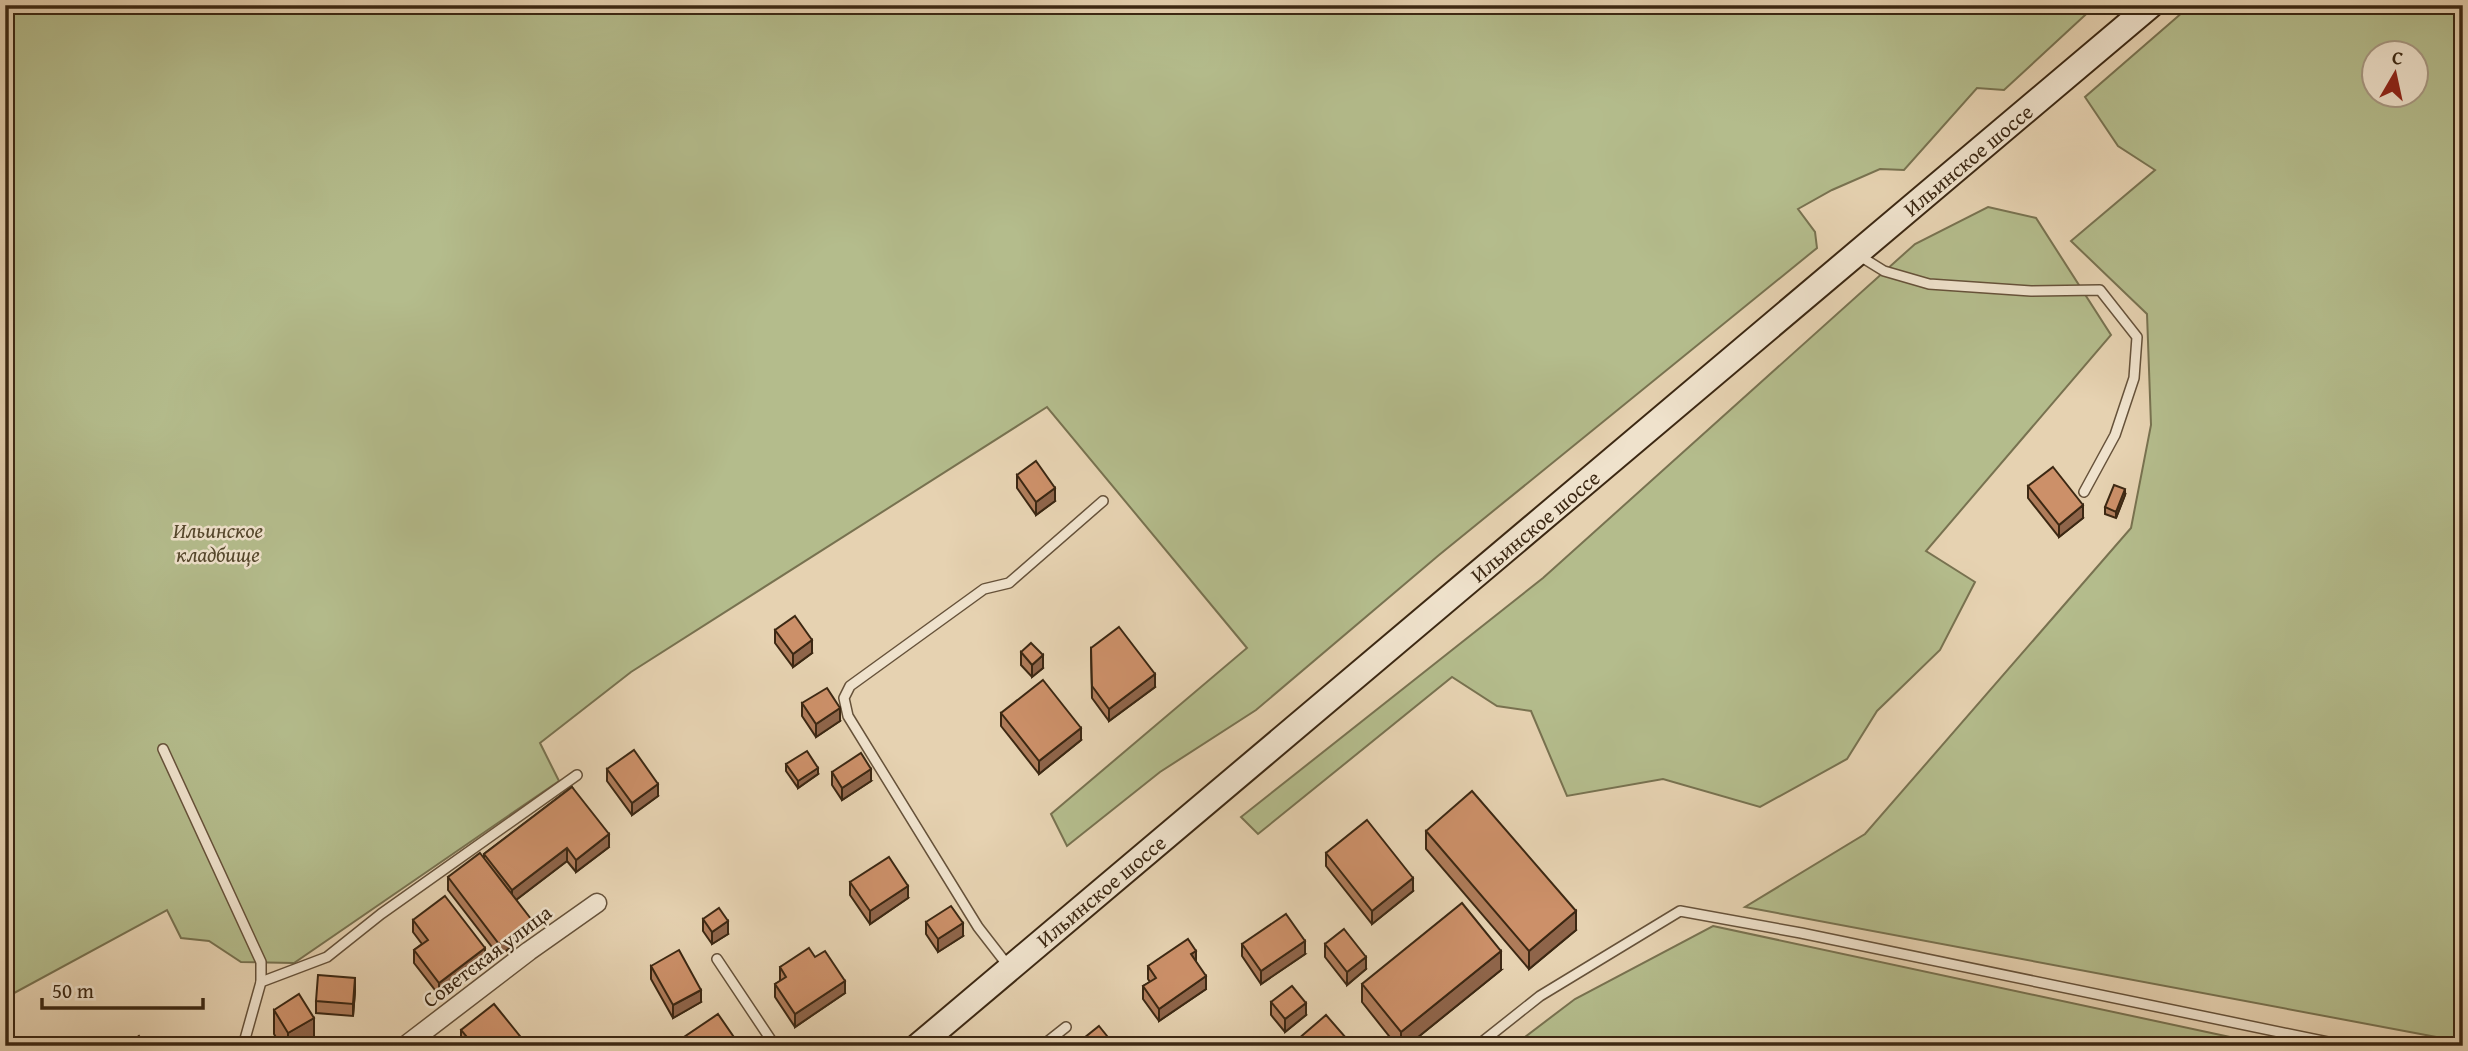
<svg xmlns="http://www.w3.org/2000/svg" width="2468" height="1051" font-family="'Gentium Book Plus',serif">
<rect width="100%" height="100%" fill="#e6d2b1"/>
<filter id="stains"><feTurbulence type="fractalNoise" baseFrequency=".00286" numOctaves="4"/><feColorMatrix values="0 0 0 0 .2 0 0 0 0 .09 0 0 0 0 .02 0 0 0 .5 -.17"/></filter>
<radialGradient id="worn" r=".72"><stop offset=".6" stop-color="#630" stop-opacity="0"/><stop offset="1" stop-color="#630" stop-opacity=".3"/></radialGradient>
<!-- green -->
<g fill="#b4bc8c" stroke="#787250" stroke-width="2" fill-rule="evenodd">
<polygon points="5,5 2096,5 2004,90 1977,88 1904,170 1880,169 1832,190 1798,209 1815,232 1817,248 1439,555 1256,710 1160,772 1067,846 1051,814 1247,648 1047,407 631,672 540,743 559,781 294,963 241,962 209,941 181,938 167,910 5,998"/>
<path d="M2191 5H2463V1042L1745 907 1865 834 2131 528 2151 425 2147 314 2071 241 2155 170 2118 146 2085 97ZM2374 52H2416V94H2374Z"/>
<polygon points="1988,207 2036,218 2111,335 1926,551 1975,582 1940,650 1877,711 1847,759 1760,807 1663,779 1567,796 1531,711 1497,706 1452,677 1258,834 1241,817 1543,578 1915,244"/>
<polygon points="1713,926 2272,1046 1513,1046 1575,999"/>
</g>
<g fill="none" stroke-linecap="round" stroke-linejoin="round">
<!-- service casing -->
<g stroke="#66523a" stroke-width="12">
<g id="service">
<polyline points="1858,255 1884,271 1929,284 2031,291 2100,290 2137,337 2134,378 2115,435 2084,492"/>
<polyline points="163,749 261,962 261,982"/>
<polyline points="717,959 775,1046"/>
<polyline points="1009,967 978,927 848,716 844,698 850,686 984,589 1009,583 1103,501"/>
<polyline points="243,1046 261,982 327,957 381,914 577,775"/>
<polyline points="1042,1046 1066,1027"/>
<polyline points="1477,1046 1540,996 1680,911 1801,933 2347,1046"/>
</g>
</g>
<!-- minor casing -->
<g stroke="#66523a" stroke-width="21">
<polyline id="minor" points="405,1046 529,951 597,903"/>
</g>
<!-- secondary casing -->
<g stroke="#3c2813" stroke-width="28">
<polyline id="secondary" points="918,1046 2151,5"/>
</g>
<!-- service -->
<use href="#service" stroke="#efe2cc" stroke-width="9"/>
<!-- minor -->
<use href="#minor" stroke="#efe2cc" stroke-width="18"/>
<!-- secondary -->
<use href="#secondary" stroke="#efe2cc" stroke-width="24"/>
</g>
<!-- wall -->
<g fill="#af7c5a" stroke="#3c2813" stroke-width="2">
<polygon points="1017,475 1055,501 1036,515 1017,488"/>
<polygon points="2028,486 2083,518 2059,537 2028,498"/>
<polygon points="2125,495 2116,518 2105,514 2105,507"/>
<polygon points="775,630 812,653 793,667 775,643"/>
<polygon points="1091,648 1155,687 1109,721 1092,698"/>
<polygon points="1021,652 1043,668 1032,677 1021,665"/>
<polygon points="802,703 840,721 816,737 802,716"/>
<polygon points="1001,713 1081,740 1039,774 1001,726"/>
<polygon points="786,764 818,774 798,788 786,771"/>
<polygon points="607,769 658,796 632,815 607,781"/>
<polygon points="832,772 871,781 842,800 832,785"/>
<polygon points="572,787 609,847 576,872 567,861 516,900 531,932 499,956 448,890 448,877 484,858 484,854"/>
<polygon points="1426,831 1576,930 1529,969 1426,849"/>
<polygon points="1326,853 1413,891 1372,924 1326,866"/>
<polygon points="850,882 908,898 870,924 850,895"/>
<polygon points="703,919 728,934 712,944 703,931"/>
<polygon points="413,920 485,961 439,995 414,963 414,950 422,944 413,932"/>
<polygon points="926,922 963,936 938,952 926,934"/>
<polygon points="1242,944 1305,954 1261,984 1242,956"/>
<polygon points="1325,944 1366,969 1347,985 1325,957"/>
<polygon points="815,957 845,993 795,1027 775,997 775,984 780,981 780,967"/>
<polygon points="1196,962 1206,989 1159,1021 1143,999 1143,986 1150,982 1148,979 1148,966"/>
<polygon points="651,966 701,1002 673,1018 651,979"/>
<polygon points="1501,970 1407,1046 1397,1046 1362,1002 1362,984"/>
<polygon points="355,991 353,1016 316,1013 316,1001"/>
<polygon points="1271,1002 1306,1015 1285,1032 1271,1015"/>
<polygon points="274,1010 314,1042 307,1046 281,1046 274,1034"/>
<polygon points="461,1030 524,1046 461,1042"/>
</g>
<!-- shaded-wall -->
<g fill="#8f654a" stroke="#3c2813" stroke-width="2">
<polygon points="1055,488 1055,501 1036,515 1036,502"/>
<polygon points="2125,489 2125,495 2116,518 2116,512"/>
<polygon points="2083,505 2083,518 2059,537 2059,525"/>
<polygon points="812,640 812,653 793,667 793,654"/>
<polygon points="1043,655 1043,668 1032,677 1032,665"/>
<polygon points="1155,674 1155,687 1109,721 1109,709"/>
<polygon points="840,708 840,721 816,737 816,724"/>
<polygon points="1081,728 1081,740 1039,774 1039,761"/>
<polygon points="818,768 818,774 798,788 798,781"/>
<polygon points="871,769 871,781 842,800 842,788"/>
<polygon points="658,784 658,796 632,815 632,803"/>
<polygon points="609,834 609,847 576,872 576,860"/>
<polygon points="567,848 567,861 512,903 512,890"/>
<polygon points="1413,878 1413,891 1372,924 1372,911"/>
<polygon points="908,886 908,898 870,924 870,911"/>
<polygon points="1576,911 1576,930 1529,969 1529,951"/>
<polygon points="531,919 531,932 499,956 499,944"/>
<polygon points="728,921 728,934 712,944 712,932"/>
<polygon points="963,923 963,936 938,952 938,939"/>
<polygon points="1305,941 1305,954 1261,984 1261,971"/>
<polygon points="485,948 485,961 439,995 439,983"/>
<polygon points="1196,951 1196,963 1191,954"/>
<polygon points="1501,951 1501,970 1407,1046 1401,1046 1401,1032"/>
<polygon points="1366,957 1366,969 1347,985 1347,972"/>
<polygon points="1206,976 1206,989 1159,1021 1159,1009"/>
<polygon points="355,978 355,991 353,1016 353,1004"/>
<polygon points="845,981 845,993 795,1027 795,1014"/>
<polygon points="701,990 701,1002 673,1018 673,1005"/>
<polygon points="1306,1003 1306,1015 1285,1032 1285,1019"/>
<polygon points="314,1018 314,1042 307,1046 288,1046 288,1033"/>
</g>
<!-- building -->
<g fill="#cc9069" stroke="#3c2813" stroke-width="2">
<polygon points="1036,461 1055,488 1036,502 1017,475"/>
<polygon points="2053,467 2083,505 2059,525 2028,486"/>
<polygon points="2114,485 2125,489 2116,512 2105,507"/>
<polygon points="795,616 812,640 793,654 775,630"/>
<polygon points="1119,627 1155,674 1109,709 1092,686 1091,648"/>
<polygon points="1031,643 1043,655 1032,665 1021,652"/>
<polygon points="1043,680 1081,728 1039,761 1001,713"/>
<polygon points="827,688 840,708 816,724 802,703"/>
<polygon points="634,750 658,784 632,803 607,769"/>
<polygon points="807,751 818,768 798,781 786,764"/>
<polygon points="861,753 871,769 842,788 832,772"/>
<polygon points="572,787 609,834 576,860 567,848 512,890 484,854"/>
<polygon points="1472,791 1576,911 1529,951 1426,831"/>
<polygon points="1367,820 1413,878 1372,911 1326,853"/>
<polygon points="480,853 531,919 499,944 448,877"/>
<polygon points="889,857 908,886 870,911 850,882"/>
<polygon points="445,896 485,948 439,983 414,950 428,940 413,920"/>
<polygon points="1462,903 1501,951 1401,1032 1362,984"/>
<polygon points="951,906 963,923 938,939 926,922"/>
<polygon points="719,908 728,921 712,932 703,919"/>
<polygon points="1286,914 1305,941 1261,971 1242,944"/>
<polygon points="1344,929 1366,957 1347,972 1325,944"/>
<polygon points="1188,939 1196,951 1191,954 1206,976 1159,1009 1143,986 1156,978 1148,966"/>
<polygon points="809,948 815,957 825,951 845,981 795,1014 775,984 786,977 780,967"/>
<polygon points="679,950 701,990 673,1005 651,966"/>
<polygon points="318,975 355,978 353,1004 316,1001"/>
<polygon points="1292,986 1306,1003 1285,1019 1271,1002"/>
<polygon points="299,994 314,1018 288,1033 274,1010"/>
<polygon points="494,1004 524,1041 518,1046 456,1046 467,1037 461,1030"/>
<polygon points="718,1014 738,1043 734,1046 686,1046 681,1039"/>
<polygon points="1326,1015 1353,1046 1290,1046"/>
<polygon points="1099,1026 1115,1046 1074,1046"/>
<polygon points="139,1036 146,1046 125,1046"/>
</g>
<g text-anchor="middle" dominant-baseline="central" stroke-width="5" stroke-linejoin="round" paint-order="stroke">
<!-- street labels -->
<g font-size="21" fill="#3c2813" stroke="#efe2cc">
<text transform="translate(1968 160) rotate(-40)">Ильинское шоссе</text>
<text transform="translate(1535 526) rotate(-40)">Ильинское шоссе</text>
<text transform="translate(1101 891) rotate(-40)">Ильинское шоссе</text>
<text transform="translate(487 956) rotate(-37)">Советская улица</text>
</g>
<!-- park labels -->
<g font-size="21" font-style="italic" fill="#54462b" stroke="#efe2cc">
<text x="218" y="530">Ильинское<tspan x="218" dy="24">кладбище</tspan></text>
</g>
</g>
<!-- margin -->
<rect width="2468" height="1051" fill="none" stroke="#e6d2b1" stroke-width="28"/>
<rect x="7" y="7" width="2454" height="1037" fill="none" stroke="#3c2813" stroke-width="3.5"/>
<rect x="14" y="14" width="2440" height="1023" fill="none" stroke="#3c2813" stroke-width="2"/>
<!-- north arrow -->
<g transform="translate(2395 74) rotate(9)"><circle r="33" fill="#efe2cc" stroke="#a79882" stroke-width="2"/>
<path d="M0-5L12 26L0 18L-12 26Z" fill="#8f2418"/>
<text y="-10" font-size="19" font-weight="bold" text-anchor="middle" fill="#3c2813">С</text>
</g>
<!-- scale -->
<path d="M42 998v10h161v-10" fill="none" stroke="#3c2813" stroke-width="3.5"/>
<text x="52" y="998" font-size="21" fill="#3c2813" stroke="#efe2cc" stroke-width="5" paint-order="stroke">50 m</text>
<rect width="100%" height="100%" filter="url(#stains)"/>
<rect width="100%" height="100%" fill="url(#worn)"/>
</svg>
